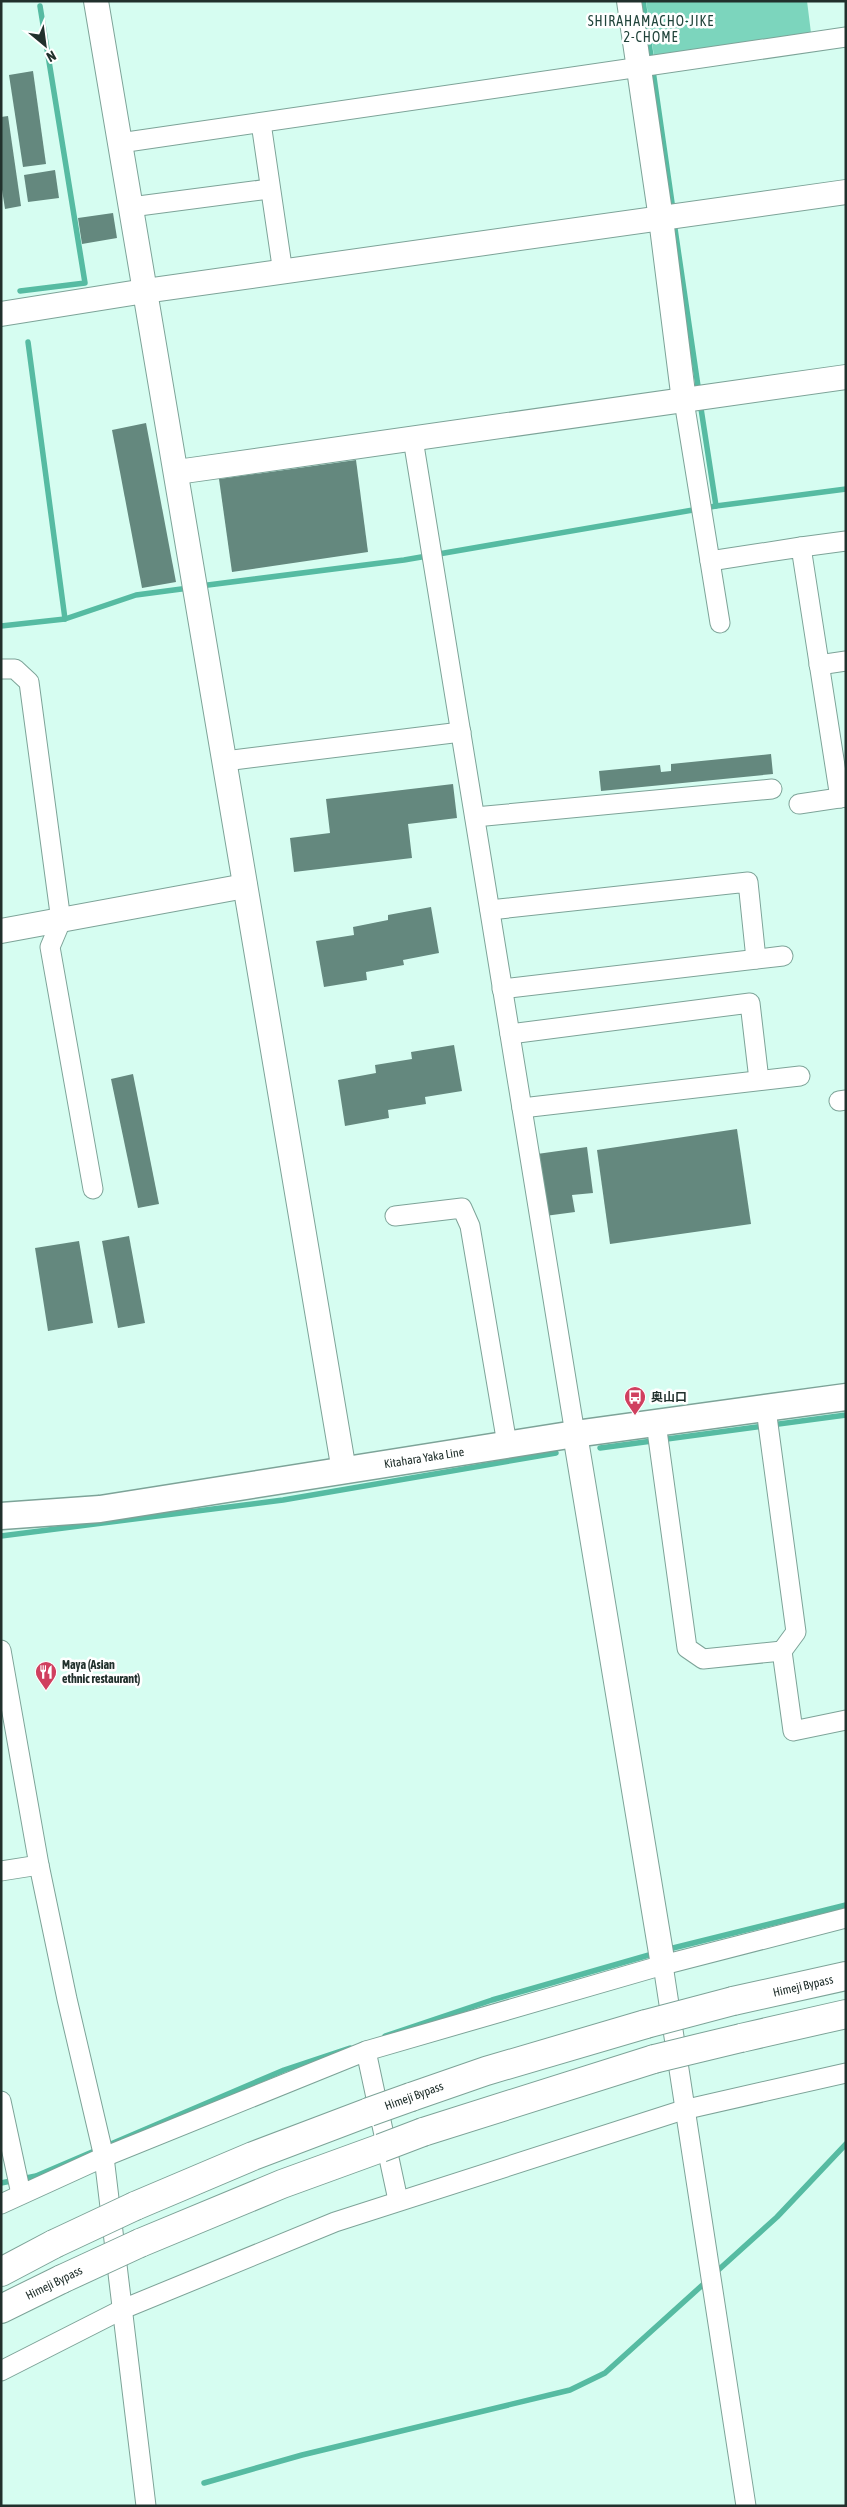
<svg xmlns="http://www.w3.org/2000/svg" width="847" height="2507" font-family="'Asap Condensed','Noto Sans JP',sans-serif">
<rect width="100%" height="100%" fill="#d6fdf1"/>
<!-- green -->
<polygon fill="#7cd5bd" points="646,1 807,1 811,33 654,56"/>
<g fill="none" stroke-linecap="round" stroke-linejoin="round">
<!-- stream -->
<g stroke="#56bba2" stroke-width="5.5">
<polyline points="643,1 673,210"/>
<polyline points="674,222 699,393"/>
<polyline points="20,291 85,283 40,6"/>
<polyline points="28,342 65,619"/>
<polyline points="700,402 716,506"/>
<polyline points="200,586 404,560 716,506 846,489"/>
<polyline points="1,626 65,619 136,595 189,588"/>
<polyline points="600,1448 846,1415"/>
<polyline points="1,1536 283,1500 556,1453"/>
<polyline points="665,1950 846,1905"/>
<polyline points="385,2036 492,2000 656,1953"/>
<polyline points="1,2183 36,2176 284,2070 350,2048"/>
<polyline points="715,2273 777,2217 846,2144"/>
<polyline points="204,2483 302,2455 570,2390 605,2373 708,2280"/>
</g>
</g>
<!-- building -->
<g fill="#64887e">
<polygon points="33,71 46,164 23,167 9,75"/>
<polygon points="8,116 21,206 5,209 1,183 1,117"/>
<polygon points="55,170 59,198 28,202 24,175"/>
<polygon points="113,213 117,238 82,244 78,218"/>
<polygon points="146,423 176,582 142,588 112,430"/>
<polygon points="356,460 368,552 232,572 219,479"/>
<polygon points="771,754 773,774 601,791 599,771 660,765 661,772 671,771 671,764"/>
<polygon points="453,784 457,818 408,824 412,858 294,872 290,838 330,833 326,799"/>
<polygon points="431,907 439,953 403,960 404,965 366,972 367,980 324,987 316,941 354,935 353,927 388,920 388,915"/>
<polygon points="454,1045 462,1091 425,1097 426,1104 388,1110 389,1118 345,1126 338,1080 376,1073 375,1065 412,1059 411,1052"/>
<polygon points="133,1074 159,1204 138,1208 111,1079"/>
<polygon points="737,1129 751,1224 610,1244 597,1150"/>
<polygon points="587,1147 593,1193 572,1195 575,1212 545,1216 537,1154"/>
<polygon points="129,1236 145,1323 118,1328 102,1241"/>
<polygon points="79,1241 93,1323 48,1331 35,1248"/>
</g>
<g fill="none" stroke-linecap="round" stroke-linejoin="round">
<!-- minor casing -->
<g stroke="#7da398" stroke-width="21">
<g id="minor">
<polyline points="261,123 283,273"/>
<polyline points="120,143 846,37"/>
<polyline points="131,207 269,189"/>
<polyline points="684,401 720,623"/>
<polyline points="413,439 575,1434"/>
<polyline points="801,547 846,541"/>
<polyline points="710,561 801,547 840,798"/>
<polyline points="819,665 846,661"/>
<polyline points="1,669 15,669 29,682 61,921 50,947 93,1189"/>
<polyline points="225,761 461,732"/>
<polyline points="799,804 846,797"/>
<polyline points="475,817 772,789"/>
<polyline points="490,910 748,882 756,959"/>
<polyline points="502,989 783,956"/>
<polyline points="510,1034 750,1003 759,1080"/>
<polyline points="839,1101 846,1100"/>
<polyline points="522,1108 800,1076"/>
<polyline points="395,1216 462,1208 470,1226 507,1444"/>
<polyline points="766,1409 796,1632 782,1651 793,1731 846,1720"/>
<polyline points="656,1423 687,1648 703,1659 782,1651"/>
<polyline points="1,1650 39,1865 67,1999 104,2157 146,2506"/>
<polyline points="1,1871 39,1865"/>
<polyline points="663,1965 746,2506"/>
<polyline points="366,2051 398,2200"/>
<polyline points="1,2101 21,2194"/>
<polyline points="1,2204 104,2157 366,2051 663,1965 846,1918"/>
<polyline points="1,2371 123,2309 335,2222 683,2110 846,2073"/>
</g>
</g>
<!-- tertiary casing -->
<g stroke="#7da398" stroke-width="26">
<g id="tertiary">
<polyline points="96,1 344,1471"/>
<polyline points="629,1 661,219 684,401"/>
<polyline points="1,314 145,291 846,192"/>
<polyline points="177,472 846,377"/>
<polyline points="1,931 245,886"/>
<polyline points="575,1434 663,1965"/>
</g>
</g>
<!-- secondary casing -->
<g stroke="#7da398" stroke-width="29">
<polyline id="secondary" points="1,1516 100,1509 575,1434 846,1397"/>
</g>
<!-- motorway casing -->
<g stroke="#7da398" stroke-width="30">
<g id="motorway">
<polyline points="733,2001 846,1976"/>
<polyline points="741,2038 846,2014"/>
<polyline points="411,2097 486,2071 646,2024"/>
<polyline points="423,2132 654,2059"/>
<polyline points="135,2206 253,2156 369,2112"/>
<polyline points="140,2243 282,2184 381,2148"/>
<polyline points="1,2272 54,2244"/>
<polyline points="1,2309 62,2279"/>
</g>
</g>
<!-- minor -->
<use href="#minor" stroke="#fff" stroke-width="19"/>
<!-- tertiary -->
<use href="#tertiary" stroke="#fff" stroke-width="24"/>
<!-- secondary -->
<use href="#secondary" stroke="#fff" stroke-width="26"/>
<!-- motorway -->
<use href="#motorway" stroke="#fff" stroke-width="28"/>
<!-- motorway-bridge casing -->
<g stroke="#7da398" stroke-width="30" stroke-linecap="butt">
<g id="motorway-bridge">
<polyline points="646,2024 733,2001"/>
<polyline points="654,2059 741,2038"/>
<polyline points="369,2112 411,2097"/>
<polyline points="381,2148 423,2132"/>
<polyline points="54,2244 135,2206"/>
<polyline points="62,2279 140,2243"/>
</g>
</g>
<!-- motorway-bridge -->
<use href="#motorway-bridge" stroke="#fff" stroke-width="28"/>
</g>
<!-- icons -->
<defs>
<g id="bus-pin" transform="scale(1.125)"><path d="M0 17L-7.5 6A9.5 9.5 0 1 1 7.5 6Z" fill="#d0405f" stroke="#fff"/><path d="M-5-6H5V4H4V6H2V4H-2V6H-4V4H-5ZM-3.5-4V0h7V-4ZM-3.5 1.2v1.5H-2V1.2ZM2 1.2v1.5H3.5V1.2Z" fill="#fff"/></g>
<g id="restaurant-pin" transform="scale(1.125)"><path d="M0 17L-7.5 6A9.5 9.5 0 1 1 7.5 6Z" fill="#d0405f" stroke="#fff"/><path d="M-5-6h1v4h1v-4h1v4h1v-4h1v5L-1.5 .5V6h-2V.5L-5-1ZM5-6V6H3V1.5H1.5Q1.5-4 5-6Z" fill="#fff"/></g>
</defs>
<g fill-rule="evenodd">
<use href="#bus-pin" x="635" y="1397"/>
<use href="#restaurant-pin" x="46" y="1672"/>
</g>
<g text-anchor="middle" dominant-baseline="central" stroke-width="5" stroke-linejoin="round" paint-order="stroke">
<!-- poi labels -->
<g font-size="12" font-weight="bold" fill="#21302c" stroke="#fff" text-anchor="start">
<text x="651" y="1397">奥山口</text>
<text x="62" y="1665">Maya (Asian<tspan x="62" dy="14">ethnic restaurant)</tspan></text>
</g>
<!-- street labels -->
<g font-size="12" fill="#21302c" stroke="#fff">
<text transform="translate(424 1458) rotate(-9)">Kitahara Yaka Line</text>
<text transform="translate(803 1986) rotate(-13)">Himeji Bypass</text>
<text transform="translate(414 2096) rotate(-20)">Himeji Bypass</text>
<text transform="translate(54 2283) rotate(-26)">Himeji Bypass</text>
</g>
<!-- neighbourhood labels -->
<g font-size="14" letter-spacing="1" fill="#21443b" stroke="#fff">
<text x="651" y="21">SHIRAHAMACHO-JIKE<tspan x="651" dy="16">2-CHOME</tspan></text>
</g>
</g>
<!-- border -->
<rect width="847" height="2507" fill="none" stroke="#21302c" stroke-width="5"/>
<!-- north arrow -->
<g transform="translate(45 45) rotate(151)" stroke="#ffffff" stroke-width="4" paint-order="stroke">
<path d="M0-4L9 19L0 12L-9 19Z" fill="#21302c"/>
<text y="-8" font-size="14" font-weight="bold" text-anchor="middle" fill="#21302c">N</text>
</g>
</svg>
